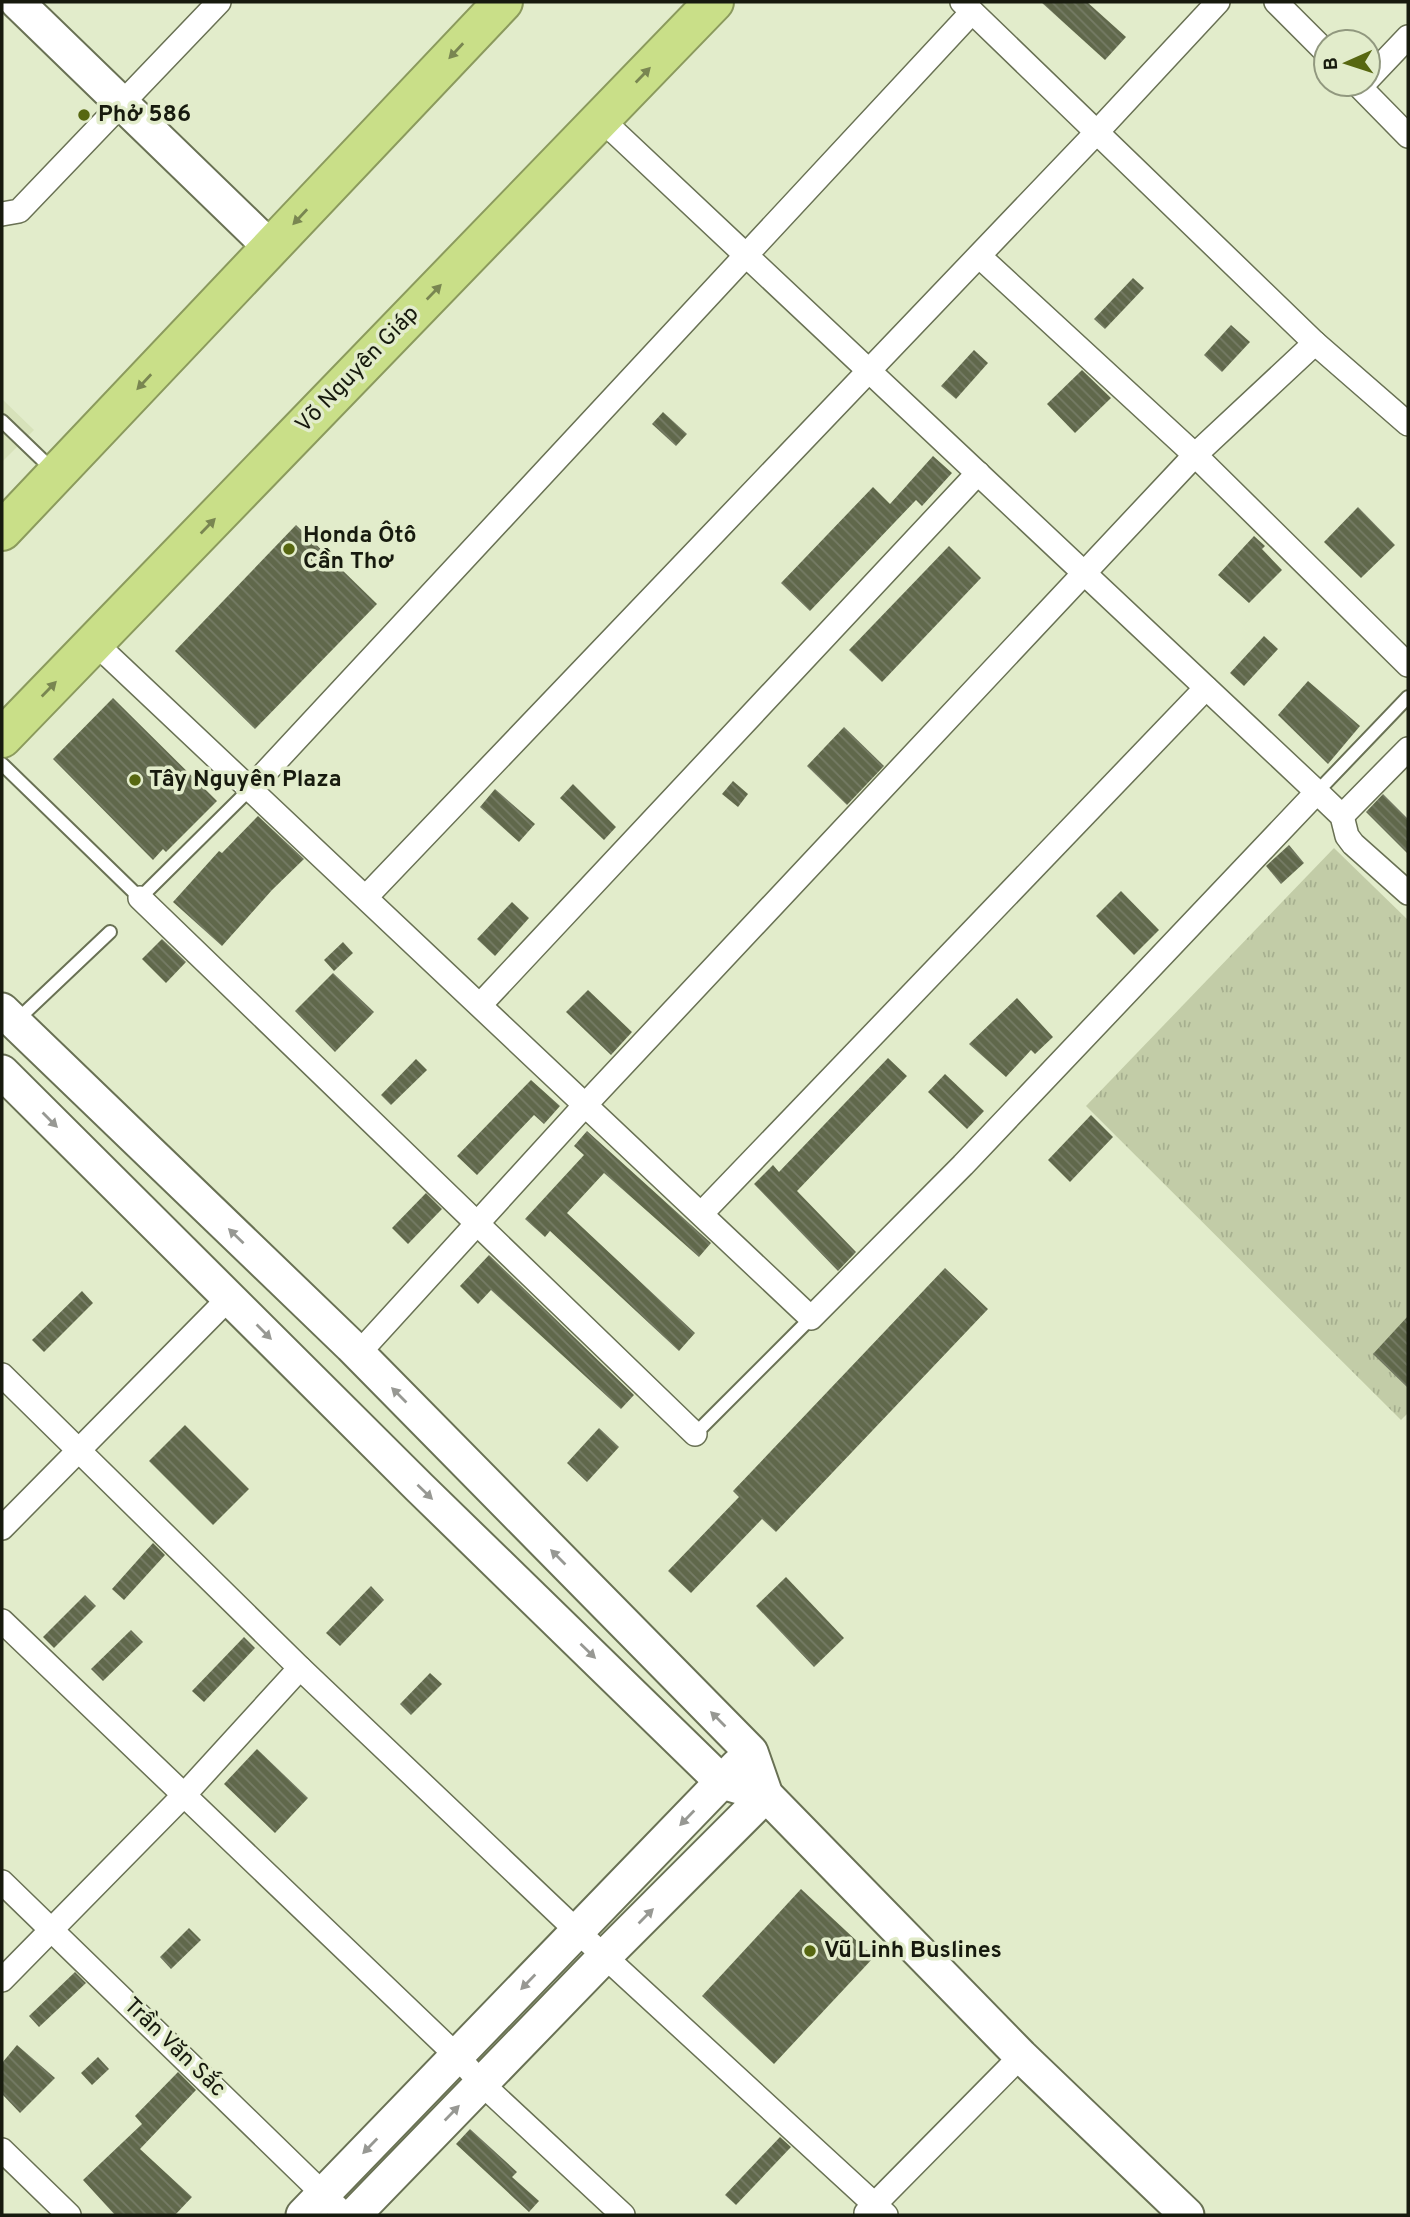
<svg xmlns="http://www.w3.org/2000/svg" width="1410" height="2217" font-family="Overpass,sans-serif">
<defs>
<pattern id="grass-tufts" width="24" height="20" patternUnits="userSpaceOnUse" patternTransform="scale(1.75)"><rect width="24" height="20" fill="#c2cca7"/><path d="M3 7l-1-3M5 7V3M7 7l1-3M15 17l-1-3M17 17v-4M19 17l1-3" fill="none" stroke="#a6af8f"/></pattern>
<pattern id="building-back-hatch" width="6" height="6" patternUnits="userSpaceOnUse" patternTransform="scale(1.75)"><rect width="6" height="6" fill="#60684b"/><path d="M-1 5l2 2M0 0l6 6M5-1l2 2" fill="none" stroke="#767c66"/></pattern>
</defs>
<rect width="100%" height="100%" fill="#e2eccb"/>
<!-- built -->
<polygon fill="#d7e2ba" points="2,399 34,430 2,462"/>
<!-- grass -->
<polygon fill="url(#grass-tufts)" points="1334,848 1408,920 1408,1413 1401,1420 1086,1106"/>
<!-- building -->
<g fill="url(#building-back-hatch)">
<polygon points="1041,2 1087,2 1126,37 1105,60"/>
<polygon points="1133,278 1144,288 1105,329 1094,319"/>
<polygon points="1231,325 1250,342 1222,372 1204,355"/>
<polygon points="974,350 988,363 956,399 941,386"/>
<polygon points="1082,370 1111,398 1075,433 1047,404"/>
<polygon points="663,412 687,434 676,446 652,424"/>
<polygon points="933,456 952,473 922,506 916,500 810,611 781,583 873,487 890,504"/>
<polygon points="1358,507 1395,545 1361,578 1324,542"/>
<polygon points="296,525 377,604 255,729 175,651"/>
<polygon points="1254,536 1265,546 1262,549 1282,570 1249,603 1218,575"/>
<polygon points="949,546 981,578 882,682 849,650"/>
<polygon points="1264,636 1278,649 1244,686 1230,673"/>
<polygon points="1308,681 1360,726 1328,764 1278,715"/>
<polygon points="113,698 217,801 166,852 163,849 153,860 53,759"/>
<polygon points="844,727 884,766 847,805 807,766"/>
<polygon points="733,781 748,794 738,807 722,794"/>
<polygon points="573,784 616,827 604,840 560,798"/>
<polygon points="495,789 535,824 519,842 480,807"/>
<polygon points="1383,794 1408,819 1408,854 1366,812"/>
<polygon points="258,816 304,859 272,890 222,946 173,902 219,851 222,853"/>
<polygon points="1289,845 1304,863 1281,884 1266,866"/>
<polygon points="1121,891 1159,930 1134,955 1096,916"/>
<polygon points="512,902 529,918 495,956 477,939"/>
<polygon points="162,939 186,962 166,983 142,959"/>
<polygon points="343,942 353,953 334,971 324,960"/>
<polygon points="333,973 374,1012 335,1052 295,1011"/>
<polygon points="588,990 632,1032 611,1055 566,1012"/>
<polygon points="1017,998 1053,1037 1035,1054 1031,1050 1006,1077 969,1044"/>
<polygon points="888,1058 907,1076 797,1191 856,1252 838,1271 754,1184 773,1165 779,1172"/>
<polygon points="416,1059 427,1070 391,1105 381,1095"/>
<polygon points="945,1074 984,1111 967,1129 928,1092"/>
<polygon points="531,1080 560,1106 544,1124 534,1115 477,1175 457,1156"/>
<polygon points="1091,1115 1113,1137 1070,1182 1048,1160"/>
<polygon points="587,1131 711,1243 699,1257 604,1173 567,1213 695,1333 679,1351 550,1231 545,1237 525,1219 584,1155 574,1146"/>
<polygon points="426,1193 442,1209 408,1244 392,1228"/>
<polygon points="489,1255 634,1395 621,1409 491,1290 478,1304 460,1286"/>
<polygon points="945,1268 988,1309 776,1532 762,1519 691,1593 668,1571 739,1497 733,1491"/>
<polygon points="82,1291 93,1303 44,1352 32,1340"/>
<polygon points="1408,1316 1408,1388 1373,1354"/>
<polygon points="185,1425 249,1489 213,1525 149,1461"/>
<polygon points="599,1428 619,1447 587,1482 567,1463"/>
<polygon points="153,1543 165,1555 124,1600 112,1589"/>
<polygon points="786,1577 844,1638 814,1667 756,1606"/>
<polygon points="371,1586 384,1600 340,1646 326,1633"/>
<polygon points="85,1595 96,1606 54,1648 43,1637"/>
<polygon points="131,1630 143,1642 103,1681 91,1669"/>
<polygon points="244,1637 255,1648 204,1702 192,1691"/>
<polygon points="430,1673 442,1684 411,1715 400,1704"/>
<polygon points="257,1749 308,1798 275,1833 224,1784"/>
<polygon points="801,1889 874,1957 774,2064 702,1996"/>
<polygon points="189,1928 201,1940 171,1969 160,1957"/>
<polygon points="75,1972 86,1983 39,2027 29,2016"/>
<polygon points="17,2045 55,2078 20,2113 2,2094 2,2063"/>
<polygon points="98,2057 109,2069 92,2085 81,2073"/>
<polygon points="178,2072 196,2090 140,2149 192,2197 175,2215 115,2215 83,2180 142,2124 135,2116"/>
<polygon points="470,2129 517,2172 512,2177 539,2201 529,2212 456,2144"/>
<polygon points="780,2137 791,2147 736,2205 725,2195"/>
</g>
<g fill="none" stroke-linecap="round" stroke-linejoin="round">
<!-- lane casing -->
<g stroke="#697154" stroke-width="16">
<g id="lane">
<polyline points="2,421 54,471"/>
<polyline points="2,764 140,898 250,789"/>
<polyline points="1317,792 1408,697"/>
<polyline points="16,1021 110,932"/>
<polyline points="695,1434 811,1318"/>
</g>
</g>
<!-- street casing -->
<g stroke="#697154" stroke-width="26">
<g id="street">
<polyline points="962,2 1315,343 1408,424"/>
<polyline points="1276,2 1326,52"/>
<polyline points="1368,79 1408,37"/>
<polyline points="1357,84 1408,136"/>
<polyline points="601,119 1317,792 1342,816 1347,836 1353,844 1408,893"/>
<polyline points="2,214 19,211 219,2"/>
<polyline points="979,256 1195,455 1408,665"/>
<polyline points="94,642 811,1318 963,1165 1317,792"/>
<polyline points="250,789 972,12"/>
<polyline points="1342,816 1408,749"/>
<polyline points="366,897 1097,132 1218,2"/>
<polyline points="140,898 695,1434"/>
<polyline points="480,1005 978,473"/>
<polyline points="702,1213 1206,688"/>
<polyline points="358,1354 586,1104 1195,455 1315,343"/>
<polyline points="2,1375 300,1668 577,1931 886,2215"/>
<polyline points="2,1528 229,1298"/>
<polyline points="2,1621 457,2056 481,2083 623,2215"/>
<polyline points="2,1882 345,2215"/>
<polyline points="2,1980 185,1794 300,1668"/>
<polyline points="2,2150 69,2215"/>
<polyline points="866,2213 1021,2056"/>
</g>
</g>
<!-- secondary casing -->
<g stroke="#697154" stroke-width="37">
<g id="secondary">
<polyline points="17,2 271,248"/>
<polyline points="2,1010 351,1346 751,1752 766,1795 1021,2056 1187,2215"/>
<polyline points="2,1072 419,1487 722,1782 766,1795"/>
<polyline points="303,2215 737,1766"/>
<polyline points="354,2215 605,1956 766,1795"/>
</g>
</g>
<!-- highway casing -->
<g stroke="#8b9a5d" stroke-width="42">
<g id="highway">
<polyline points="2,531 503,2"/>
<polyline points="2,738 714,2"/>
</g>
</g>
<!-- lane -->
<use href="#lane" stroke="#fff" stroke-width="12"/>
<!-- street -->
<use href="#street" stroke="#fff" stroke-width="23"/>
<!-- secondary -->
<use href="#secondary" stroke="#fff" stroke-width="33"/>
<!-- highway -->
<use href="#highway" stroke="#c9df88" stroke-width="38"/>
</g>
<!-- one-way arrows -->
<defs><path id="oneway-solid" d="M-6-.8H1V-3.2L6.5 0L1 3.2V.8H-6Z" transform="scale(1.75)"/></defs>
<g fill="#798651">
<use href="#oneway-solid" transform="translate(456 51) rotate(133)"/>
<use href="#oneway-solid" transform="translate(643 75) rotate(-46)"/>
<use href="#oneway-solid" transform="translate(300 217) rotate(133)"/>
<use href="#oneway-solid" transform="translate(434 292) rotate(-46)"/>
<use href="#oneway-solid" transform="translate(144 382) rotate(133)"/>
<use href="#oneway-solid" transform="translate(208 526) rotate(-46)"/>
<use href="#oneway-solid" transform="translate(49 689) rotate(-46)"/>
</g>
<g fill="#979893">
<use href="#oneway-solid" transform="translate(50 1120) rotate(45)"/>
<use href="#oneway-solid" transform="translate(236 1236) rotate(-136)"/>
<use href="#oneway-solid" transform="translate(264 1332) rotate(45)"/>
<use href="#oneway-solid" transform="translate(399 1395) rotate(-135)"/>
<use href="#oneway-solid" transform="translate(425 1492) rotate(44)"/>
<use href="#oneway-solid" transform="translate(558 1557) rotate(-135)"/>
<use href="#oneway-solid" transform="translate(588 1651) rotate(44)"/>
<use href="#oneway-solid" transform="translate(718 1719) rotate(-135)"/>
<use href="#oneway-solid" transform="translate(687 1818) rotate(134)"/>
<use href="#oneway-solid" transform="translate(646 1916) rotate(-45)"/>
<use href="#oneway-solid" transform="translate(528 1982) rotate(134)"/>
<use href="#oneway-solid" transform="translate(452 2113) rotate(-46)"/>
<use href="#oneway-solid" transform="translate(370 2146) rotate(134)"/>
</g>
<!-- markers -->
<g fill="#576711" stroke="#e2eccb" stroke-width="2.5">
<circle cx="84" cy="115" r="7"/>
<circle cx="289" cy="549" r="7"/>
<circle cx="135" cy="780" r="7"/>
<circle cx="810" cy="1951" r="7"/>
</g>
<g text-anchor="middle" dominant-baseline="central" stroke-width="7" stroke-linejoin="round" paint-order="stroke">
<!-- poi labels -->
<g font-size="23" font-weight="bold" fill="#171a0e" stroke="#e2eccb" text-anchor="start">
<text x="98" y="115">Phở 586</text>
<text x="303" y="536">Honda Ôtô<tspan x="303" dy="26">Cần Thơ</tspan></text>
<text x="149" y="780">Tây Nguyên Plaza</text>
<text x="824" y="1951">Vũ Linh Buslines</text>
</g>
<!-- street labels -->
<g font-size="23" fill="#171a0e" stroke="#e2eccb">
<text transform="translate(358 370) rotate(-46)">Võ Nguyên Giáp</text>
<text transform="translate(174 2048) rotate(44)">Trần Văn Sắc</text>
</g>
</g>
<!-- border -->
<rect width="1410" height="2217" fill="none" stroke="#171a0e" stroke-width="7"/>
<!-- north arrow -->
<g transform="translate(1347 63) rotate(267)"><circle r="33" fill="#e2eccb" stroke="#91987f" stroke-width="2"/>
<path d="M0-5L12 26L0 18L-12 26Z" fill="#576711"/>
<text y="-10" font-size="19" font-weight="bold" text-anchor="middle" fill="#171a0e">B</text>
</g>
</svg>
